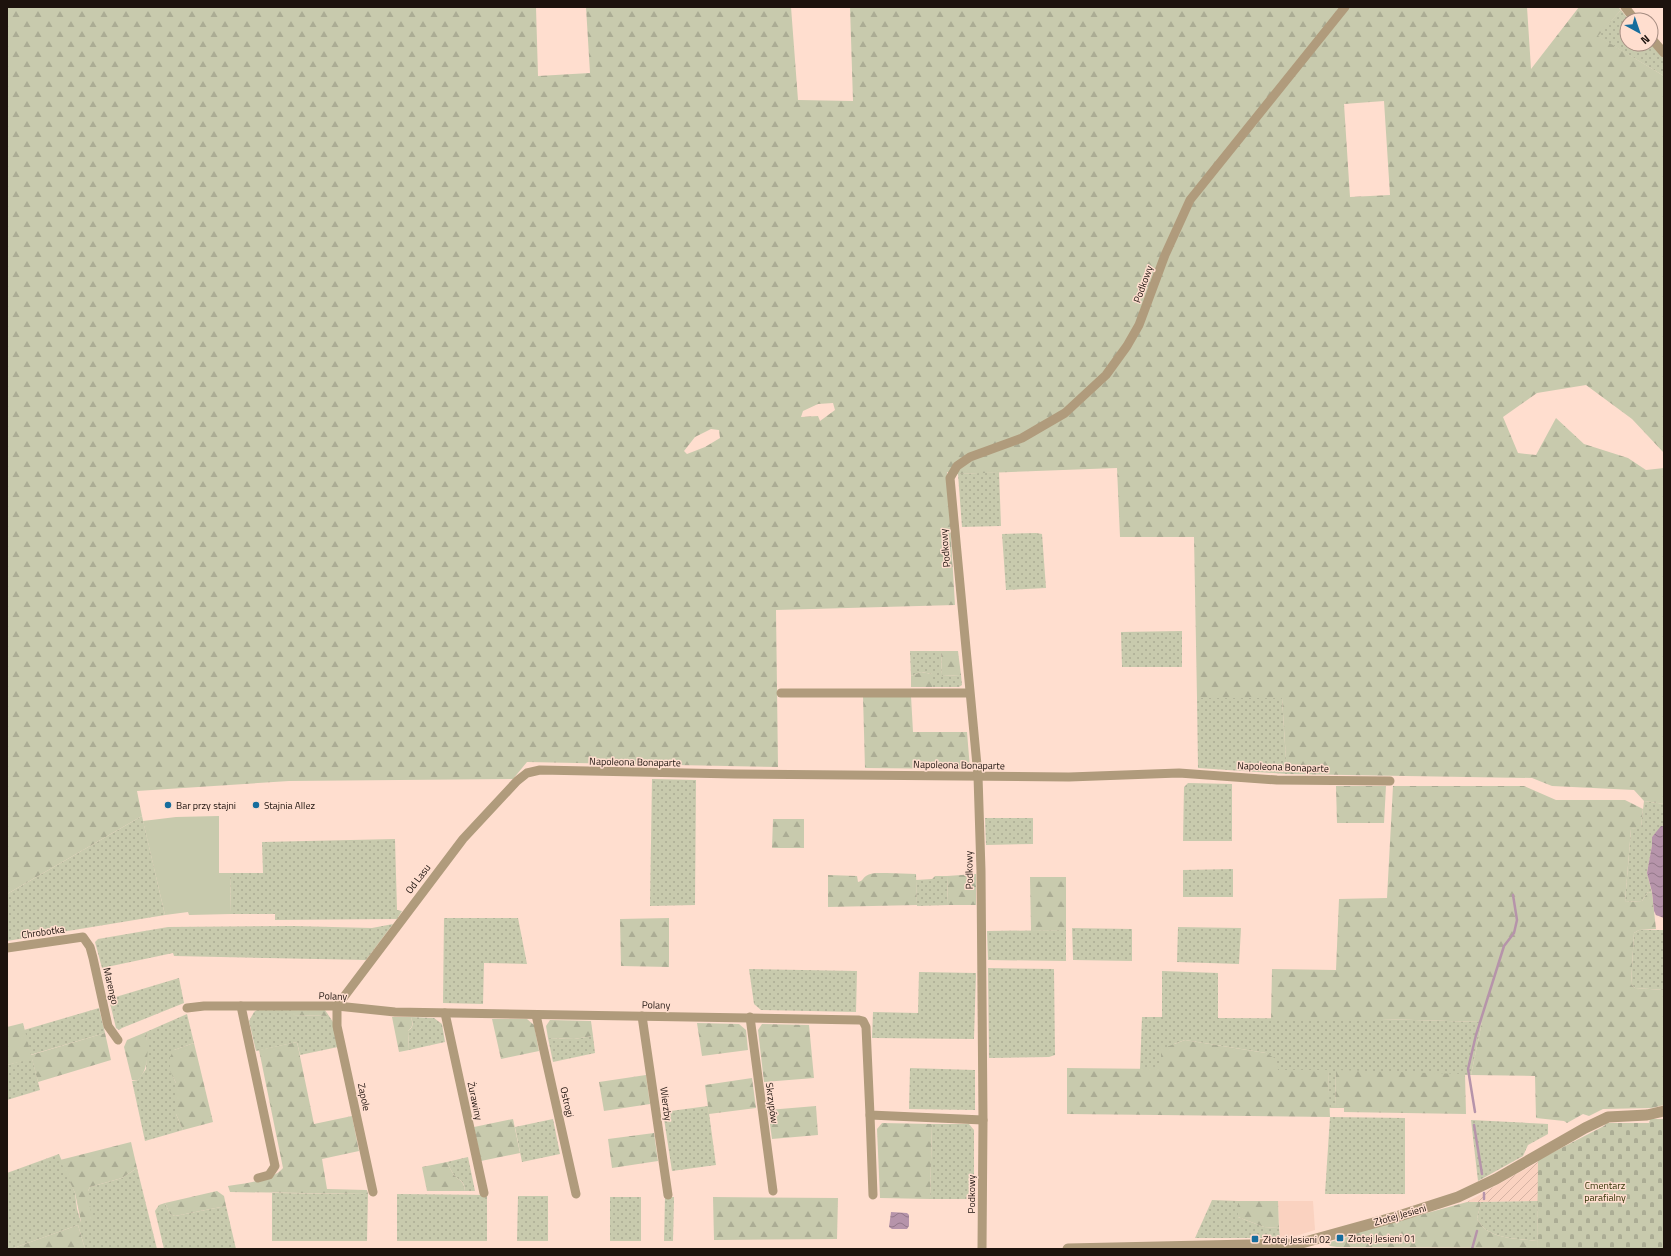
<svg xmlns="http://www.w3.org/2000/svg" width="1671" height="1256" font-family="'Titillium Web',sans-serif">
<defs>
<pattern id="industrial-furrows" width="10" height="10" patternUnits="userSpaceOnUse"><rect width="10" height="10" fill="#fad2c0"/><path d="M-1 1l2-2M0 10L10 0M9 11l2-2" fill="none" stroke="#d6b3a4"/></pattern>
<pattern id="grass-dots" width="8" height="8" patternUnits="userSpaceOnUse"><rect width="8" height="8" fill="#c8caad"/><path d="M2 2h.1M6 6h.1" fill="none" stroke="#abac94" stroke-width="1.8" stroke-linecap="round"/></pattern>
<pattern id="forest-firs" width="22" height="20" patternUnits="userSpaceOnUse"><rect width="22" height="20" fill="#c8caad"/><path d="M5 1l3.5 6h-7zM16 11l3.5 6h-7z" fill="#abac94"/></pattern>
<pattern id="cemetery-stones" width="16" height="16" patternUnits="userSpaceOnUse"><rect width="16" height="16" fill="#c8caad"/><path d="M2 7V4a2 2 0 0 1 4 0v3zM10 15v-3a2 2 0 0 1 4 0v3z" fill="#abac94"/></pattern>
<pattern id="water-waves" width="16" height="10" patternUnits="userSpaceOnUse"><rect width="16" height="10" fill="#b694aa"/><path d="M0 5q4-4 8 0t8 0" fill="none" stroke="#937789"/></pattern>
</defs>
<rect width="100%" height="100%" fill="#ffdecf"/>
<!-- built -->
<polygon fill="#fad2c0" points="1278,1201 1313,1201 1315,1230 1296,1236 1280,1238"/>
<!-- industrial -->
<polygon fill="url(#industrial-furrows)" points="1538,1162 1538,1201 1467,1202"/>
<!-- grass -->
<g fill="url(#grass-dots)">
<polygon points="1621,10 1629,20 1627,20 1627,44 1651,44 1664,59 1664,76 1597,36"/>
<polygon points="999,472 1001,526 962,527 958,474"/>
<polygon points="1036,533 1042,534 1046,588 1006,590 1002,534"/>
<polygon points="1182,631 1182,667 1122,667 1121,632"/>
<polygon points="910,651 941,651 942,676 961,675 962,685 959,687 932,687 932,674 921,672 911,676"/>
<polygon points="1197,698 1282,698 1287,774 1198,768"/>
<polygon points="652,779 696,780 695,905 650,906"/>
<polygon points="1188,783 1232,784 1232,841 1183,841 1184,787"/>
<polygon points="1644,801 1664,804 1664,826 1663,826 1652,837 1652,845 1647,873 1652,893 1648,892 1642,901 1625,902 1631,829 1641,827"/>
<polygon points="142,816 165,915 7,941 7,894"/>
<polygon points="985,818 1033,818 1033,844 986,845"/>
<polygon points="395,839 397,910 402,911 397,919 275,920 275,914 231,914 230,873 263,873 262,842"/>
<polygon points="1233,869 1233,897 1183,897 1183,870"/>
<polygon points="935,876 947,876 948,905 917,906 916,880 932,879"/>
<polygon points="444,918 518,918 527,964 484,963 483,1004 443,1003"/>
<polygon points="393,924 366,960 174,956 173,953 102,968 95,942 98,939 168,927 293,926 372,928"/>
<polygon points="1178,927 1241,928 1239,964 1177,962"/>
<polygon points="1072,928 1132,929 1132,961 1073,960"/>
<polygon points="1066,930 1066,961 988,960 987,931"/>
<polygon points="1639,930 1664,930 1664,990 1635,988 1631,984 1634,933"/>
<polygon points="988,968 1054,969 1055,1055 1049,1057 989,1058"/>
<polygon points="749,969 857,971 856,1012 761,1010 754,1004"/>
<polygon points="1162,971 1218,973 1218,1018 1381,1019 1482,1022 1471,1075 1336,1071 1335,1108 1329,1108 1328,1070 1277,1070 1266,1053 1185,1040 1174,1044 1161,1069 1140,1069 1142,1017 1162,1017"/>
<polygon points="919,972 976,973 974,1039 872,1038 873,1012 918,1013"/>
<polygon points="179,978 184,1003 122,1028 119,1030 116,1028 109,999"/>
<polygon points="99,1008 105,1033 30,1055 24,1030"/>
<polygon points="258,1009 292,1009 293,1015 329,1016 333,1022 338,1047 300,1055 297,1042 256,1051 249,1021 254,1012"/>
<polygon points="187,1014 194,1043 174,1050 173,1077 176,1083 177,1089 176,1114 183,1130 145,1141 132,1081 138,1080 146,1069 147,1043 146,1032"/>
<path d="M411 1017 434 1018 442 1024 445 1042 409 1050 408 1031C414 1027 413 1023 411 1017Z"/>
<polygon points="593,1036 595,1053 553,1062 548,1038 574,1039"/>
<polygon points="32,1058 40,1090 7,1100 7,1065"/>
<polygon points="910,1068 975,1070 975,1110 909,1109"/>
<polygon points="708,1106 716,1165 672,1171 663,1112"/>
<polygon points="1330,1117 1405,1118 1405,1194 1325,1194"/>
<polygon points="553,1119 560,1154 522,1162 515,1127"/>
<polygon points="1471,1120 1548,1124 1548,1134 1528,1145 1523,1156 1478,1181"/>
<polygon points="932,1124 969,1124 974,1130 974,1199 930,1199"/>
<polygon points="59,1154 75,1193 77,1209 81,1222 88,1191 90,1187 122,1178 137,1168 157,1249 85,1249 78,1225 11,1249 7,1249 7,1173"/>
<path d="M468 1157 475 1191H465C464 1179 460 1182 454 1175 451 1171 449 1166 447 1162Z"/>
<polygon points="272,1193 368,1194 367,1241 272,1241"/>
<polygon points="397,1194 487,1195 487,1241 397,1241"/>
<polygon points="518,1196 548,1196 548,1241 517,1241"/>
<rect x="610" y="1197" width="31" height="44"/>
<polygon points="665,1197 674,1197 673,1241 664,1241"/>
<polygon points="1212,1200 1238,1201 1238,1217 1264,1227 1279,1228 1280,1238 1195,1238"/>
<path d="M1538 1201 1537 1241C1516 1238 1488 1240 1477 1219L1481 1202Z"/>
<polygon points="165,1203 170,1214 175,1216 226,1206 236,1249 164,1249 155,1211 159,1205"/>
</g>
<!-- forest -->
<g fill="url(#forest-firs)" fill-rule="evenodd">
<path d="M7 7H536L538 76 590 73 586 7H791L798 100 853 101 850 7H1527L1531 69 1579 7H1618L1621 10 1598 36 1664 76V453L1632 419 1586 385 1537 393 1503 417 1518 453 1536 455 1556 418 1584 444 1628 458 1646 470 1664 468V804L1644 801 1634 790 1552 786 1532 778 1287 774 1282 698H1197L1194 537H1120L1117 468 958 474 947 472 955 605 776 610 778 767 527 762 513 779 289 781 137 791 142 816 7 894ZM1384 101 1390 195 1350 197 1344 104ZM833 403 835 410 820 421 818 416 801 417 803 411 818 404ZM711 429 719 430 720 438 705 447 687 454 684 451 695 437Z"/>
<polygon points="941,651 958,651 961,675 942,676"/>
<polygon points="921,672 932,674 932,687 911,687 911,676"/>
<polygon points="863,696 911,696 913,732 967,732 970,769 865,768"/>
<polygon points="1336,786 1386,786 1384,823 1337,823"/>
<polygon points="1393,786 1524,786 1556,800 1625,800 1643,809 1641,828 1631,829 1625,902 1642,901 1648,892 1652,893 1656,929 1639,930 1634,933 1631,984 1635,988 1664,990 1664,1105 1652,1108 1603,1109 1589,1116 1583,1114 1567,1123 1564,1121 1536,1118 1535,1076 1471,1075 1482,1022 1381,1019 1271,1019 1272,969 1336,970 1339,899 1387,898"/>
<polygon points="773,819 804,819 804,848 772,848"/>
<path d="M887 873 916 874 917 905 828 907V875L857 876 858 882C863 881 862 879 866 876 871 872 881 873 887 873Z"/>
<polygon points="976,874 976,905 948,905 947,876"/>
<polygon points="1030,877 1066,877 1066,930 1031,931"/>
<polygon points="669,918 669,967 621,966 620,919"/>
<polygon points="292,1009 325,1010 329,1016 292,1015"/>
<path d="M392 1017H411C413 1024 413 1027 408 1031L409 1050 399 1052Z"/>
<polygon points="492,1019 527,1019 534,1025 539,1051 501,1059"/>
<polygon points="550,1020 591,1021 593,1036 574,1039 548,1038 546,1026"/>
<polygon points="23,1023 31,1055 105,1033 111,1060 38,1082 32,1059 7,1065 7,1027"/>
<polygon points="697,1023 739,1024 746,1030 748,1050 702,1056"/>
<polygon points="762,1024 809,1025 814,1078 764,1082 758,1030"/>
<path d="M146 1032C148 1047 150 1068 138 1080H132L124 1047 127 1040Z"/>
<polygon points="1185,1040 1266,1053 1276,1059 1278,1070 1328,1070 1330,1117 1067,1114 1067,1068 1161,1069 1161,1049"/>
<path d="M297 1042 314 1124 352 1116 359 1151 322 1159 327 1189 367 1190 368 1194 230 1192 228 1186C244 1183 273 1181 283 1168L259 1050Z"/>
<polygon points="194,1043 213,1122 183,1130 176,1114 176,1083 170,1071 170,1057 174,1050"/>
<polygon points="1336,1070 1465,1074 1466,1114 1344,1112 1344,1108 1335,1108"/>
<polygon points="646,1075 650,1104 604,1111 599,1082"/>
<polygon points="752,1078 756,1108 709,1114 705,1085"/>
<polygon points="816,1106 818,1135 772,1139 768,1110"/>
<polygon points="513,1119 520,1153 481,1161 474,1127"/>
<polygon points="882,1123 932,1124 930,1199 880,1198 877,1129"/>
<polygon points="654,1133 658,1161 612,1168 608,1139"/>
<polygon points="131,1142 137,1168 122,1178 90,1187 88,1191 92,1220 81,1222 75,1193 60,1160"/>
<path d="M447 1162C449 1166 451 1171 454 1175 460 1181 464 1181 465 1191H427L422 1167Z"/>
<polygon points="217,1191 224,1196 226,1206 175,1216 170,1214 165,1203"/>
<polygon points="713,1197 838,1198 837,1239 714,1240"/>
<polygon points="1238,1201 1278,1201 1279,1228 1264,1227 1238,1217"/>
<path d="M1467 1202H1481L1477 1219C1488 1240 1516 1238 1537 1241V1248L1337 1247 1330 1246 1327 1243 1351 1236V1234Z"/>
<polygon points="78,1225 85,1249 11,1249"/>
</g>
<!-- cemetery -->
<polygon fill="url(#cemetery-stones)" points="1650,1119 1664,1119 1664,1249 1537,1249 1538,1160 1604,1126 1607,1123 1649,1123"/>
<!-- pitch -->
<polygon fill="#c8caad" points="219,816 219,873 230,873 231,914 189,915 188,912 165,915 143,821 176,817"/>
<!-- water -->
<g fill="url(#water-waves)">
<polygon points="1661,826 1664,826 1664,918 1656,915 1654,911 1652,892 1647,873 1652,845 1652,837"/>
<polygon points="891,1212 907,1213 909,1215 909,1226 907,1229 892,1229 889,1227"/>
</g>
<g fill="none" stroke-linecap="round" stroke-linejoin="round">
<!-- stream -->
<g stroke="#b694aa" stroke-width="2.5">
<polyline points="1475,1112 1468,1069 1476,1035 1504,946 1514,933 1517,920 1513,895"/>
<polyline points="1474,1125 1482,1174"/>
<polyline points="1484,1193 1484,1199"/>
<polyline points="1472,1249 1477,1231"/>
</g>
<!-- minor -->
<g stroke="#b09b7c" stroke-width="9">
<polyline points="1625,7 1635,20"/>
<polyline points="1651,38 1664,53"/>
<polyline points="781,693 969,693"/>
<polyline points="7,948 83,937 90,947 93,958 108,1026 118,1040"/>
<polyline points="241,1006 275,1166 269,1175 258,1178"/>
<polyline points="187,1008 204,1006 337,1006 395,1012 859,1020 863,1021 866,1027 870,1115 983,1120"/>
<polyline points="445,1013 484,1193"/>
<polyline points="536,1015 576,1194"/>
<polyline points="642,1016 668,1195"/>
<polyline points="750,1017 773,1191"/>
<polyline points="870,1115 873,1195"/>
<polyline points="373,1192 337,1026 337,1006 463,839 517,781 527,773 540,770 735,774 1069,777 1179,773 1277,780 1390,781"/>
<polyline points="982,1249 983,1120 981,871 978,776 950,478 957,466 970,457 1022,438 1065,413 1106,375 1127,346 1139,325 1165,255 1190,200 1345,7"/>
</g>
<!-- tertiary -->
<polyline stroke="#b09b7c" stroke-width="11" points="1068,1249 1298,1244 1399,1216 1458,1197 1496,1179 1585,1128 1608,1117 1647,1115 1664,1111"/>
</g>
<!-- markers -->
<g fill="#176d9d" stroke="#ffdecf" stroke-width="1.5">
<circle cx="168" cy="805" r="4"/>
<circle cx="256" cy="805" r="4"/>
<rect x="1336" y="1234" width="8" height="8" rx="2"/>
<rect x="1251" y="1235" width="8" height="8" rx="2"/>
</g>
<g text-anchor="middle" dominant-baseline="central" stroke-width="3" stroke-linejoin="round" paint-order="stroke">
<!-- street labels -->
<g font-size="10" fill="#1d120d" stroke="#ffdecf">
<text transform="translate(1143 284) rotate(-70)">Podkowy</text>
<text transform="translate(945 548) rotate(-95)">Podkowy</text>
<text transform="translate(635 762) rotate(1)">Napoleona Bonaparte</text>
<text transform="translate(959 765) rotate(1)">Napoleona Bonaparte</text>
<text transform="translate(1283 767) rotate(2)">Napoleona Bonaparte</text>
<text transform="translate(969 870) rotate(-91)">Podkowy</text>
<text transform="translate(418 879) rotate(-53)">Od Lasu</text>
<text transform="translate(43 932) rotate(-8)">Chrobotka</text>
<text transform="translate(111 986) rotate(77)">Marengo</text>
<text transform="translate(333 996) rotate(2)">Polany</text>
<text transform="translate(656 1005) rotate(1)">Polany</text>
<text transform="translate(364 1097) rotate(78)">Zapole</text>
<text transform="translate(475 1101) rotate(78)">Żurawiny</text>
<text transform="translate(567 1102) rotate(77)">Ostrogi</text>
<text transform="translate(772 1103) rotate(82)">Skrzypów</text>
<text transform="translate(666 1104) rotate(82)">Wierzby</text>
<text transform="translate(971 1194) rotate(-90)">Podkowy</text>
<text transform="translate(1400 1215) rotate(-16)">Złotej Jesieni</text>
</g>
<!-- poi labels -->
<g font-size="10" fill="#1d120d" stroke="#ffdecf" text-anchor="start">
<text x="176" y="805">Bar przy stajni</text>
<text x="264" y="805">Stajnia Allez</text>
<text x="1348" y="1238">Złotej Jesieni 01</text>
<text x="1263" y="1239">Złotej Jesieni 02</text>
</g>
<!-- park labels -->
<g font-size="10" fill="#323305" stroke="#ffdecf">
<text x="1605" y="1185">Cmentarz<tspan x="1605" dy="12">parafialny</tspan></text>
</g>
</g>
<!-- border -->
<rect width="1671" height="1256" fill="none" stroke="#1d120d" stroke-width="16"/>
<!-- north arrow -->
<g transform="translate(1639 32) rotate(140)"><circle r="19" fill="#ffdecf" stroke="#a58c81"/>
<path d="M0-3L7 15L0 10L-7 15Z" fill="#176d9d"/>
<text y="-6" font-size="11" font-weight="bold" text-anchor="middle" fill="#1d120d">N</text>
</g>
</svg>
